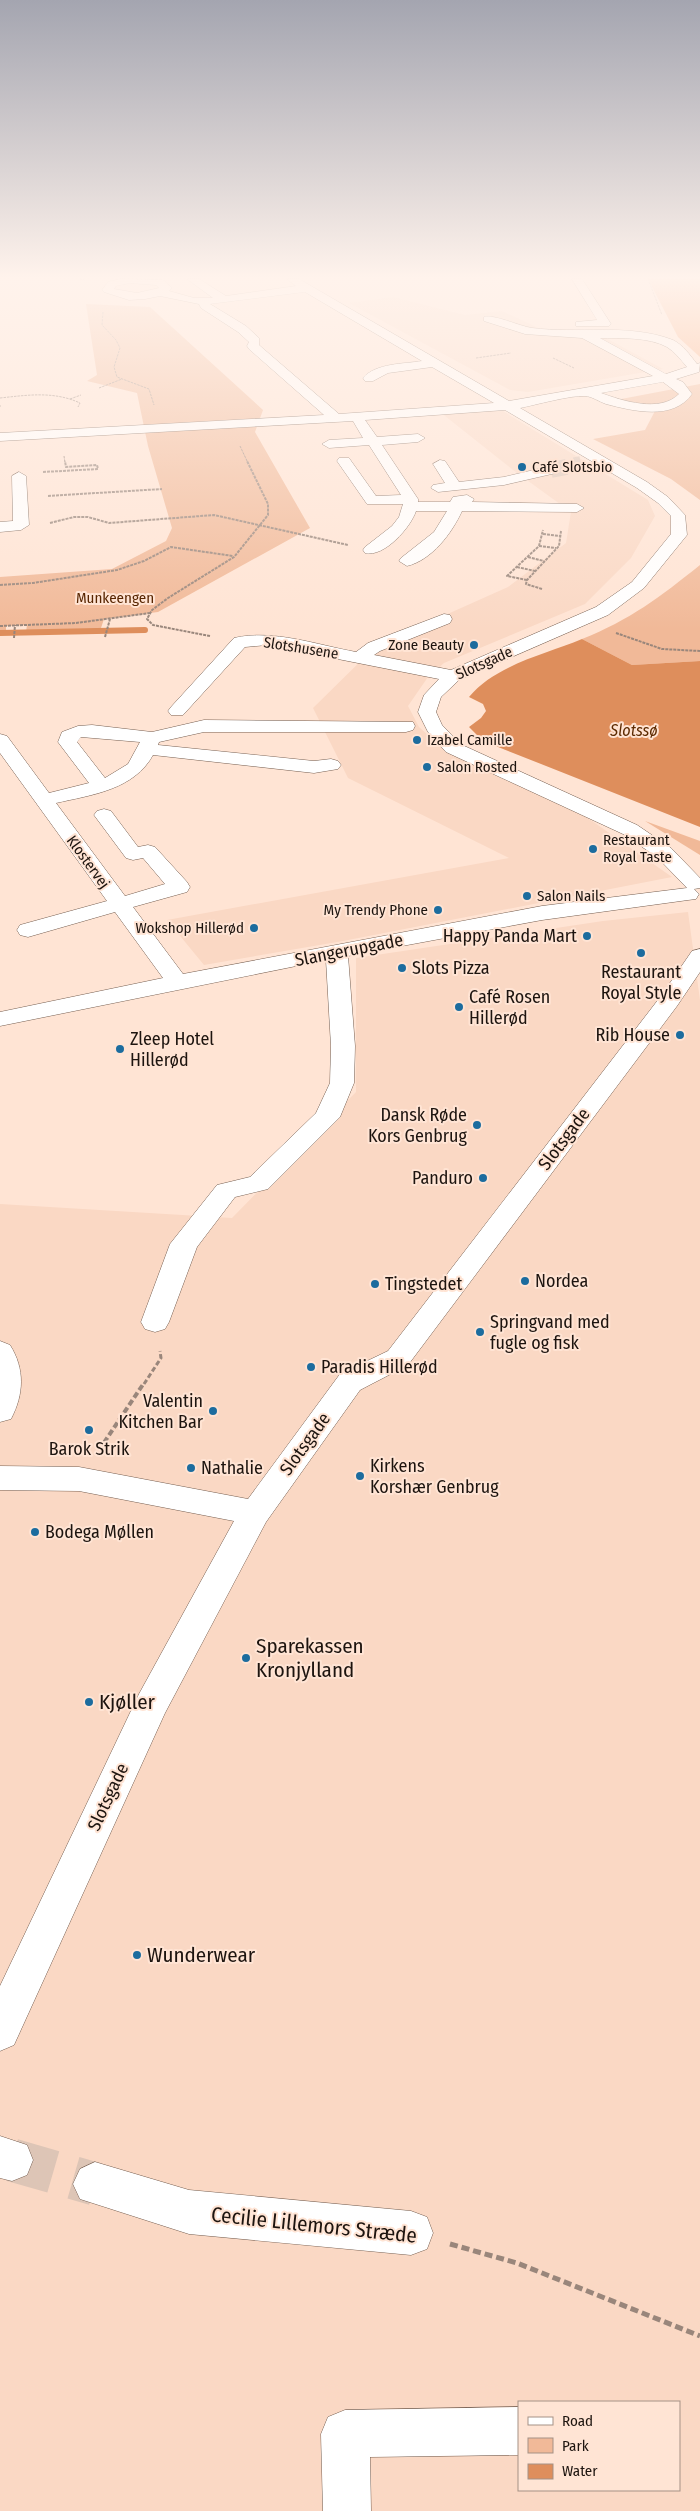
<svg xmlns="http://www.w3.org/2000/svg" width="700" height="2511" font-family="'Fira Sans Condensed',sans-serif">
<rect width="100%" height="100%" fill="#ffe4d4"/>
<!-- built -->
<g fill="#fad8c4" fill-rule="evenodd">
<polygon points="393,297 465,315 502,311 543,330 593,331 663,369 528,392 510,390 349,303"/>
<polygon points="498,408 648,500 655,516 631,558 585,604 444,663 428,677 408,706 419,727 447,752 575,809 672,877 343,941 204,965 167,920 509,858 348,778 313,708 376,646 508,587 566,543 571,512 513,470 440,412"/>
<path d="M688 912 700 1000V2511H0V1204L232 1218 356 1092V958L603 921ZM519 2402H679V2490H519Z"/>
</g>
<!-- green -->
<g fill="#f1b998">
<polygon points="86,304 150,307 263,410 255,432 310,528 158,612 104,619 100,631 26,632 27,625 6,626 6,633 0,633 0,577 112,569 166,541 172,528 148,446 137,393 87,381 97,375"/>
<polygon points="700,384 700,500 671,479 593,439 645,430 655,411 616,400"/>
<path d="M700 565V661L632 665 582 639C630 620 660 597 700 565Z"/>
<polygon points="645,821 700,841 700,855"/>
</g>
<!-- forest -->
<polygon fill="#f8a573" points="648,279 700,279 700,357 678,337"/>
<!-- water -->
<path fill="#de8e5c" d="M582 639 632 665 700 661V827L483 741 469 727 481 718 486 711 483 704 469 697C495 665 546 654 582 639Z"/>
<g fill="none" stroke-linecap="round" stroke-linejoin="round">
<!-- stream -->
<polyline stroke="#de8e5c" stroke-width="6" points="0,633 145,630"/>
<!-- minor-tunnel-far1 -->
<polyline stroke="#ddc5b6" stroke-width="16" stroke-dasharray="16 8" stroke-linecap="butt" points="551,470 581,464"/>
<!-- minor-tunnel -->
<polyline stroke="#ddc5b6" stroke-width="43" stroke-dasharray="43 21" stroke-linecap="butt" points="12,2160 95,2184"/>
<!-- minor casing -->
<g stroke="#765f51" stroke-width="1">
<g id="minor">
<path d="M121 279 163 280 172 288 169 291 194 298H213L187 279H199L226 296 296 286 287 279H299L509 401 653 376 582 338 525 334 484 321V317C494 314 519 326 532 328 577 334 629 323 673 340 683 345 690 355 697 364L700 363 699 372 676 379 683 382 692 394C673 421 633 411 606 404 600 402 591 396 585 396 571 395 535 405 520 408L647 482 668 497 685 515 687 535 644 588 608 615 459 680 441 697 436 712 442 725 460 744 637 825 671 848 700 878V888L694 889 699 894 696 899 688 900 542 920 348 956 355 1046 354 1083 340 1117 268 1189 235 1197 197 1247 169 1322 165 1329 155 1332 145 1329 141 1322 170 1244 217 1185 250 1177 316 1113 330 1083 331 1046 326 960 0 1026V1012L163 978 115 912 28 937 20 935 17 930 20 925 107 901 0 753V734L7 736 49 793 89 783 58 742 62 732 78 726 92 725 152 732 204 720 413 722 415 726 413 730 406 732H204L159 742 158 745 314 761 331 759 338 761 341 765 338 769 314 773 153 755C134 790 91 795 56 803L125 896 165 884 143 858 133 860 126 858 94 815 97 811 104 809 111 811 138 847 148 845 155 847 187 882 190 887 187 892 133 907 183 974 542 906 687 888 657 857 623 834 446 752 428 732 418 712 424 695 439 679 267 645 245 647 183 715H171L168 711 171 707 234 638C273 629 317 645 356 652L368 643 444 614 450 615 452 619 450 623 380 651 374 655 451 670 596 607 632 582 671 534V516L658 503 637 488 505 410 365 420 377 437 418 434 425 438 418 442 382 445 418 499V502H450L453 497 467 495 474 499 472 502 577 504 584 508 577 512 462 511C452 533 432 560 407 566L399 561 401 558 434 532 447 511H416C411 527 384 558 365 553L363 550 365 547 392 526 399 517 403 504H367L337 461 339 458H349L376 496 401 495 369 445 329 448 322 444 329 440 363 438 353 421 0 441V433L324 415 249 349 247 346 249 342 238 332 201 308 199 304 160 296 145 299 129 300 104 292 102 290 108 282ZM130 283 156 285 159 288 137 293 114 289 116 286ZM305 292 422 361C404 364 376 363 363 378L365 381H373L388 373 432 367 494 403 339 414 259 345V338L246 326 210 304ZM600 338C620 338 649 337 667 347 675 352 681 360 687 367L666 374ZM663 382 679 394C660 413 623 401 601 393ZM81 737 140 742 128 764 105 778 77 742Z"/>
<polygon points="572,279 582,279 611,324 609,326 576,326 576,322 597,320"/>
<polygon points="440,460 445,461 459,482 504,477 551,466 558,470 556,473 504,485 438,492 431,488 433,485 445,483 433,464"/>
<polygon points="19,472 26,476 29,525 21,530 0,532 0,522 13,521 12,476"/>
<polygon points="700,949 700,972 677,1006 408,1365 360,1390 266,1522 165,1713 14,2045 0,2051 0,1986 139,1694 234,1521 79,1491 0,1490 0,1466 79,1467 248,1499 340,1374 388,1351 661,996 692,951"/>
<path d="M0 1341 10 1345C25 1369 24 1394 11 1419L0 1422Z"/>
<polygon points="0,2136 27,2145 33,2160 27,2175 12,2181 0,2178"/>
<polygon points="95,2162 189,2190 411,2211 427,2217 433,2233 427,2249 411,2255 189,2234 80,2199 73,2184 80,2169"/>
<polygon points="519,2407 519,2455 370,2457 371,2511 323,2511 321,2434 328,2417 345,2410"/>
</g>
</g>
<!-- path-far4 -->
<g stroke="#99867b" stroke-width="1" stroke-dasharray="2.5 1" stroke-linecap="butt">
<polyline points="79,279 86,280"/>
<polyline points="648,279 662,315"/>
<polyline points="103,312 102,325 116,340 120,348 114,367 117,377 149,389 154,405"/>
<polyline points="476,358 511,353"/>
<polyline points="553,358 574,368"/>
<polyline points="99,388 122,379"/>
<path d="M0 398C28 395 54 391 80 403L78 407"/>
<polyline points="70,399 81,395"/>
<polyline points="0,405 0,407"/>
<polyline points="240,446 248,463"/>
<polyline points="64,456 65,463"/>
</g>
<!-- path-far3 -->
<g stroke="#99867b" stroke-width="2" stroke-dasharray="3 1" stroke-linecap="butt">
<polyline points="43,472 98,469 97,465 66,467 65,461"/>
<polyline points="48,496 162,489"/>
<polyline points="50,523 74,517 88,517 109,523 214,515 348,545"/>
<polyline points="543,534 560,536"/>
<polyline points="539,546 556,548"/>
<polyline points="528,557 544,561"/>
<polyline points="517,567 535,571"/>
<polyline points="527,580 507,576 539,546 543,530"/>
<polyline points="0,585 33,583 117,570 144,561 171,547 233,556"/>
<polyline points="542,589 526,584 527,580 559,546 561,531"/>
<polyline points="0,626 76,623 150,613"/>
<polyline points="616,633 662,649 700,651"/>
<polyline points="210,636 153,625 147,619 152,610 168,598 234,557 268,515 268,504 247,461"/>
<polyline points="105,637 110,619"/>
<polyline points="14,638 15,625"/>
</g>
<!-- path-far2 -->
<polyline stroke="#99867b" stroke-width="3" stroke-dasharray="5 2.5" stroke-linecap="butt" points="144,1384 161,1358 160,1351"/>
<!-- path-far1 -->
<polyline stroke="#99867b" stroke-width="4" stroke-dasharray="6 3" stroke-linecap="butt" points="99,1450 144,1383"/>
<!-- path -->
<polyline stroke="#99867b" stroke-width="5" stroke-dasharray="8 4" stroke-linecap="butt" points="450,2244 517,2263 700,2336"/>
<!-- minor -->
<use href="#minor" fill="#fff" fill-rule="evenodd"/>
</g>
<!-- sky -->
<linearGradient id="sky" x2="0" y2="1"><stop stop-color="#a4a5b0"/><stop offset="0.44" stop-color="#fff3ec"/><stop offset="1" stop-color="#fff3ec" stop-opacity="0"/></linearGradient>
<rect width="700" height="630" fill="url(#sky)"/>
<!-- markers -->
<g fill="#1c6c9e" stroke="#ffe4d4" stroke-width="2">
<circle cx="522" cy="467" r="5"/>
<circle cx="474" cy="645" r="5"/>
<circle cx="417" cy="740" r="5"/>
<circle cx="427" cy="767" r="5"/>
<circle cx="593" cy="849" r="5"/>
<circle cx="527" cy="896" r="5"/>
<circle cx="438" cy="910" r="5"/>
<circle cx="254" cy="928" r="5"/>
<circle cx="587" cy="936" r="5"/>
<circle cx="641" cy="953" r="5"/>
<circle cx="402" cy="968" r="5"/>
<circle cx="459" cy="1007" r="5"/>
<circle cx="680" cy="1035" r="5"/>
<circle cx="120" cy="1049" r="5"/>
<circle cx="477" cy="1125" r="5"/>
<circle cx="483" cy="1178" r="5"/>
<circle cx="525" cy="1281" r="5"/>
<circle cx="375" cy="1284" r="5"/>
<circle cx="480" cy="1332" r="5"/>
<circle cx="311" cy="1367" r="5"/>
<circle cx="213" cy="1411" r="5"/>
<circle cx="89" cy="1430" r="5"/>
<circle cx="191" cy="1468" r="5"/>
<circle cx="360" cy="1476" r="5"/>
<circle cx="35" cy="1532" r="5"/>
<circle cx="246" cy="1658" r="5"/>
<circle cx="89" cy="1702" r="5"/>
<circle cx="137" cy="1955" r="5"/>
</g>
<g text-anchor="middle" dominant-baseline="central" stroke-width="4" stroke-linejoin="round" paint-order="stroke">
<!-- far-poi labels -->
<g font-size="15" fill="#1d140f" stroke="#ffe4d4" text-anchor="start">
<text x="532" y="467">Café Slotsbio</text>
<text x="464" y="645" text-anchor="end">Zone Beauty</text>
<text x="427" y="740">Izabel Camille</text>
<text x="437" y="767">Salon Rosted</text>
<text x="603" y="840">Restaurant<tspan x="603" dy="17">Royal Taste</tspan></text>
<text x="537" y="896">Salon Nails</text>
<text x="428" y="910" text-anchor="end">My Trendy Phone</text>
<text x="244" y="928" text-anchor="end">Wokshop Hillerød</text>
</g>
<!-- far-park labels -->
<g font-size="15" fill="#582500" stroke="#ffe4d4">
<text x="115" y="598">Munkeengen</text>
</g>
<!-- far-street labels -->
<g font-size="15" fill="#1d140f" stroke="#ffe4d4">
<text transform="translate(301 648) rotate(9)">Slotshusene</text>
<text transform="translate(484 663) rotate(-24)">Slotsgade</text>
<text transform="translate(88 862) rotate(54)">Klostervej</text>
</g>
<!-- far-water labels -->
<g font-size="16" font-style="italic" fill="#5d2a01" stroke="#ffe4d4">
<text x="634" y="730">Slotssø</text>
</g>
<!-- poi labels -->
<g font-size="18" fill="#1d140f" stroke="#ffe4d4" text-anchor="start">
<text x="577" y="936" text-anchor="end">Happy Panda Mart</text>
<text x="412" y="968">Slots Pizza</text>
<text x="641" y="972" text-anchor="middle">Restaurant<tspan x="641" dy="21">Royal Style</tspan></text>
<text x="469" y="997">Café Rosen<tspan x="469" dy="21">Hillerød</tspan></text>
<text x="670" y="1035" text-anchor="end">Rib House</text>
<text x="130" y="1039">Zleep Hotel<tspan x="130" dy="21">Hillerød</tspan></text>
<text x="467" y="1115" text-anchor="end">Dansk Røde<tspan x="467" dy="21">Kors Genbrug</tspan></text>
<text x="473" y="1178" text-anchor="end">Panduro</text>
<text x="535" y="1281">Nordea</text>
<text x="385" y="1284">Tingstedet</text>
<text x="490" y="1322">Springvand med<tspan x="490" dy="21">fugle og fisk</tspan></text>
<text x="321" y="1367">Paradis Hillerød</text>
<text x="203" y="1401" text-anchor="end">Valentin<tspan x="203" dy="21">Kitchen Bar</tspan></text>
<text x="89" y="1449" text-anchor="middle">Barok Strik</text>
<text x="370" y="1466">Kirkens<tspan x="370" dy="21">Korshær Genbrug</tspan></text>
<text x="201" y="1468">Nathalie</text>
<text x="45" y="1532">Bodega Møllen</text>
</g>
<!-- street labels -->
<g font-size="18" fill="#1d140f" stroke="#ffe4d4">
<text transform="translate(349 950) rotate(-11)">Slangerupgade</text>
<text transform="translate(564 1139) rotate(-53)">Slotsgade</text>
<text transform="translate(305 1444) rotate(-54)">Slotsgade</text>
<text transform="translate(108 1797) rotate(-65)">Slotsgade</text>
</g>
<!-- near-poi labels -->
<g font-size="21" fill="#1d140f" stroke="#ffe4d4" text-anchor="start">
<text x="256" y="1646">Sparekassen<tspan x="256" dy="24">Kronjylland</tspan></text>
<text x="99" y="1702">Kjøller</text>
<text x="147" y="1955">Wunderwear</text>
</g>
<!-- near-street labels -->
<g font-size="21" fill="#1d140f" stroke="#ffe4d4">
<text transform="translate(314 2225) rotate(6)">Cecilie Lillemors Stræde</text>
</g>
</g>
<!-- legend -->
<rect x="518" y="2401" width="162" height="90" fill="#ffe4d4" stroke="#a59185"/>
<rect x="528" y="2417" width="25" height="8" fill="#ffffff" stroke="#a59185"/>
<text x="562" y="2426" font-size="15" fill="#1d140f">Road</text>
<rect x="528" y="2438" width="25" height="15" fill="#f1b998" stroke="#a59185"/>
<text x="562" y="2451" font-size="15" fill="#1d140f">Park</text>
<rect x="528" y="2464" width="25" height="15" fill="#de8e5c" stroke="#a59185"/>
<text x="562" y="2476" font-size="15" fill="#1d140f">Water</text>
</svg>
